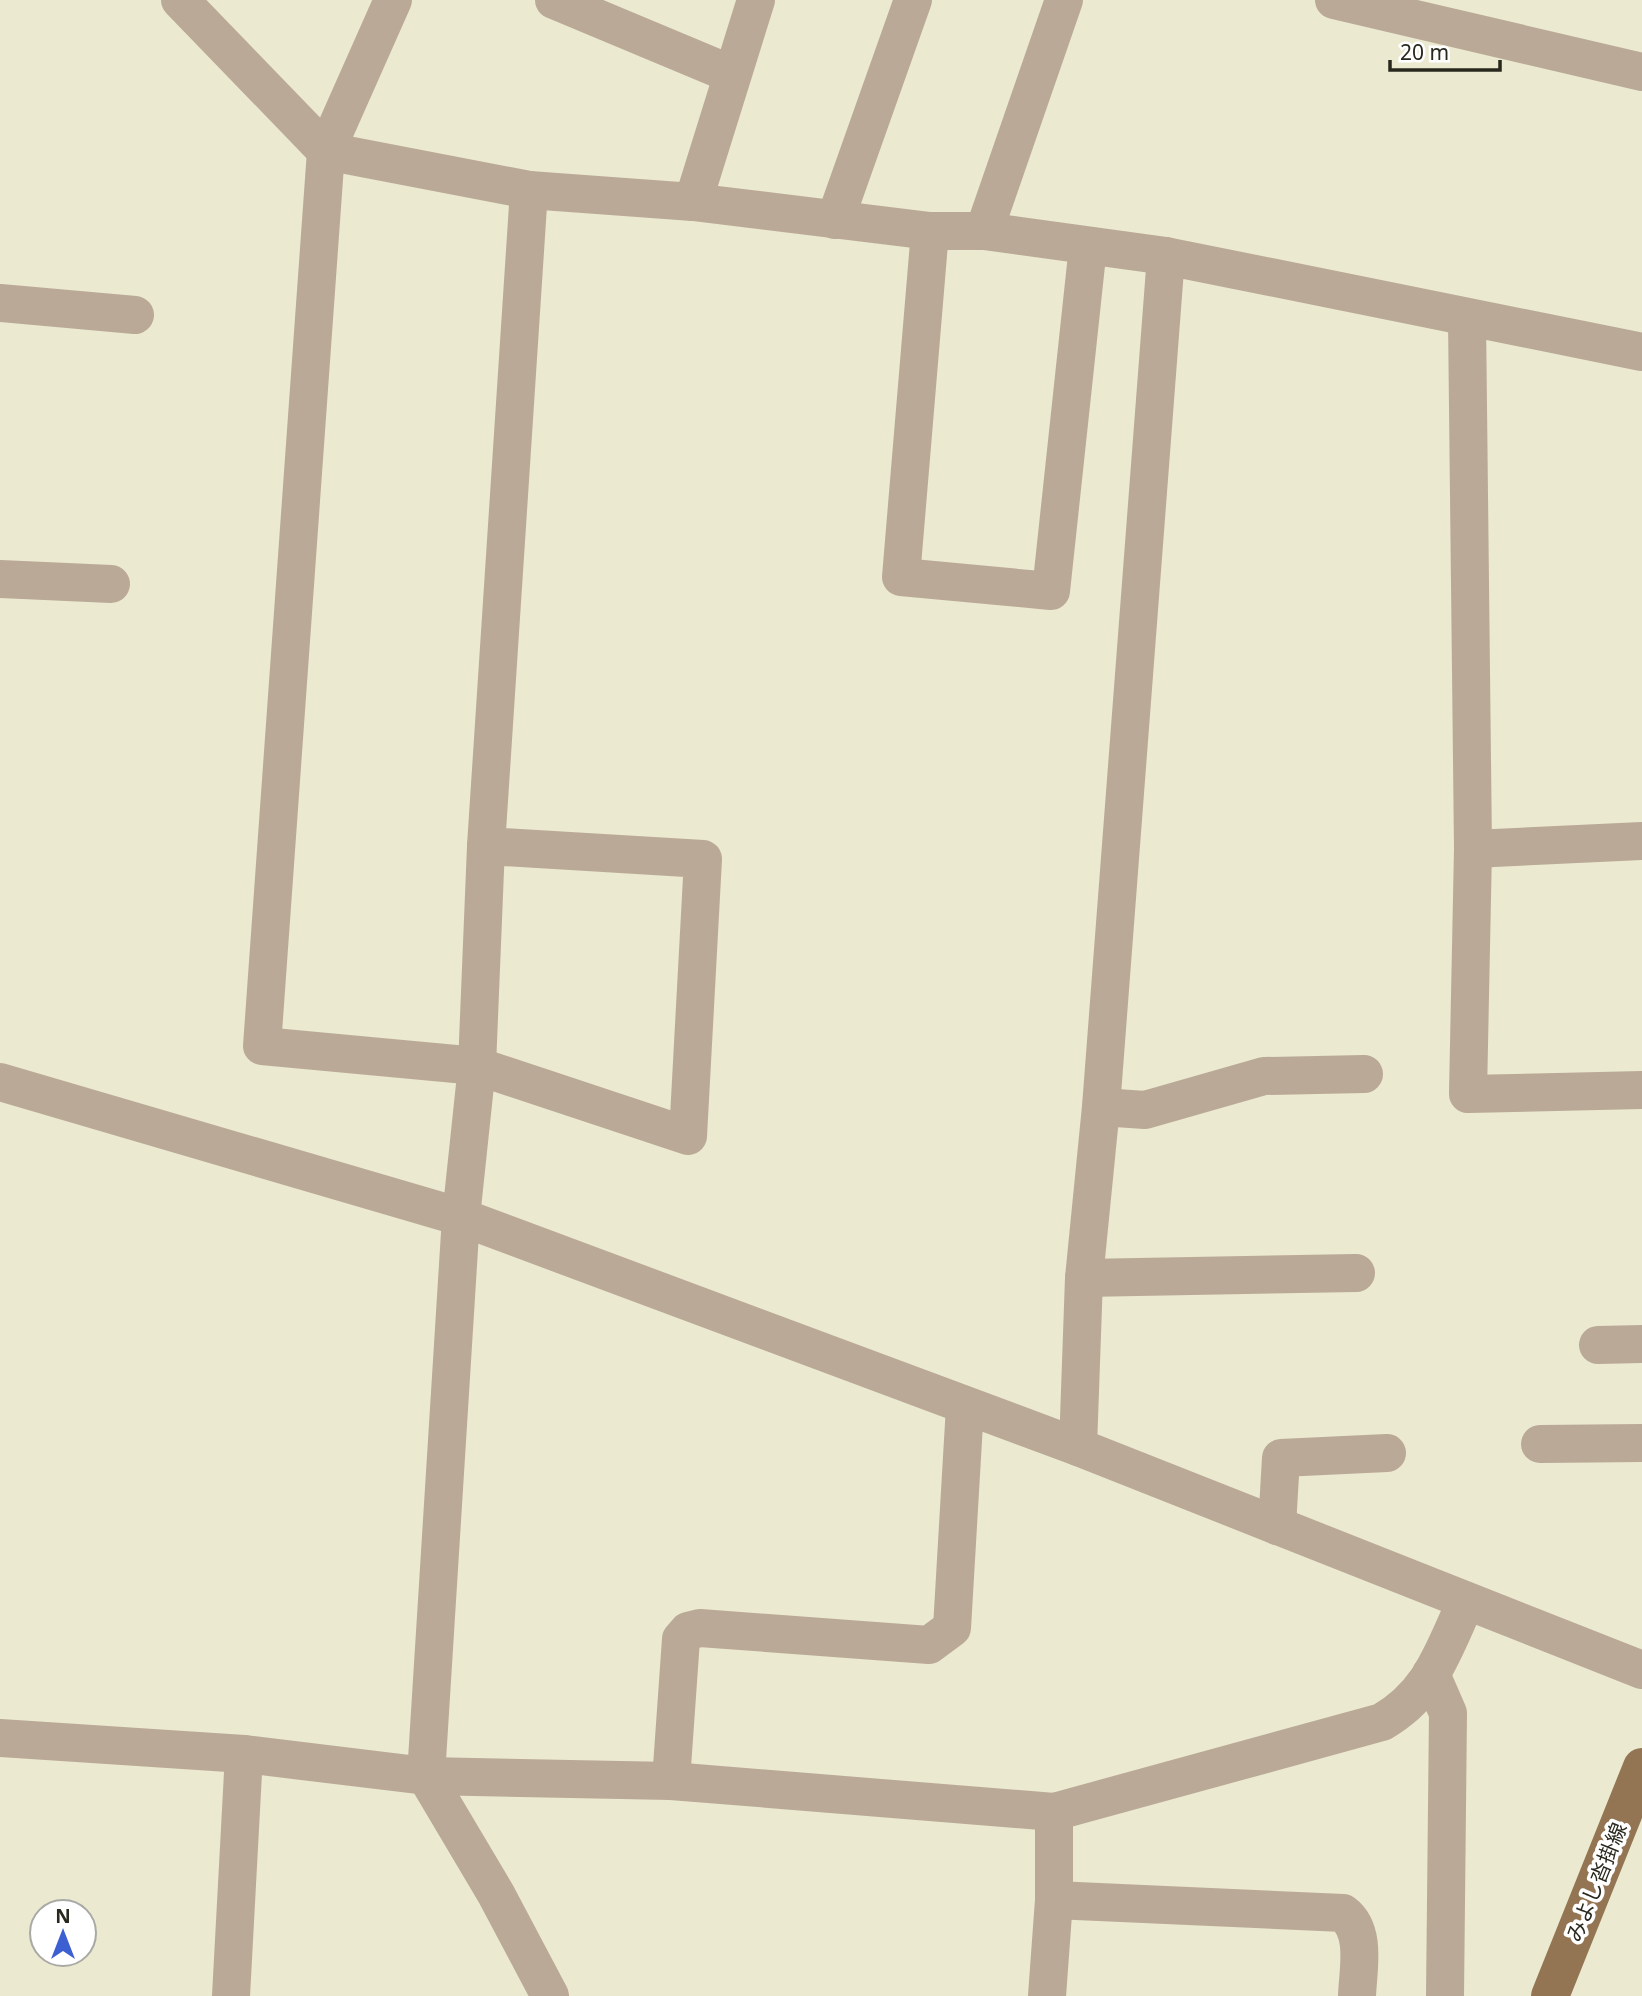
<svg xmlns="http://www.w3.org/2000/svg" width="1642" height="1996" font-family="'Noto Sans','Noto Sans JP',sans-serif">
<rect width="100%" height="100%" fill="#ebe9cf"/>
<g fill="none" stroke-linecap="round" stroke-linejoin="round">
<!-- minor -->
<g stroke="#baa997" stroke-width="38">
<polyline points="180,0 326,151 529,190 693,202 930,231 984,231 1166,256 1642,352"/>
<polyline points="393,0 326,151 262,1046 477,1066 688,1136 703,859 486,846"/>
<polyline points="554,0 731,74"/>
<polyline points="1334,0 1642,72"/>
<polyline points="529,190 486,846 477,1066 461,1217 426,1776 496,1894 550,1996"/>
<polyline points="693,202 756,0"/>
<polyline points="835,220 913,0"/>
<polyline points="930,231 901,577 1051,591 1088,246"/>
<polyline points="984,231 1064,0"/>
<polyline points="0,303 135,315"/>
<polyline points="1467,318 1473,849 1468,1094 1642,1090"/>
<polyline points="0,579 111,584"/>
<polyline points="1473,849 1642,841"/>
<polyline points="0,1082 461,1217 1078,1447 1642,1670"/>
<polyline points="1101,1107 1145,1110 1264,1076 1364,1074"/>
<polyline points="1084,1278 1356,1273"/>
<polyline points="1598,1345 1642,1344"/>
<polyline points="1540,1444 1642,1443"/>
<polyline points="1078,1447 1084,1278 1101,1107 1166,256"/>
<polyline points="1277,1526 1281,1458 1387,1453"/>
<polyline points="1431,1674 1448,1713 1445,1996"/>
<path d="M0 1738 244 1754 426 1776 671 1781 1054 1812 1382 1722C1432 1693 1442 1652 1466 1602"/>
<polyline points="671,1781 681,1639 688,1631 700,1628 929,1645 952,1628 965,1406"/>
<path d="M1054 1900 1343 1913C1367 1931 1358 1969 1357 1996"/>
<polyline points="231,1996 244,1754"/>
<polyline points="1047,1996 1054,1900 1054,1812"/>
</g>
<!-- major -->
<polyline stroke="#937553" stroke-width="38" points="1550,1996 1642,1767"/>
</g>
<g text-anchor="middle" dominant-baseline="central" stroke-width="7" stroke-linejoin="round" paint-order="stroke">
<!-- street labels -->
<g font-size="21" fill="#29281e" stroke="#fff">
<text transform="translate(1596 1882) rotate(-68)">みよし沓掛線</text>
</g>
</g>
<!-- north arrow -->
<g transform="translate(63 1933)"><circle r="33" fill="#ffffff" stroke="#a9a9a5" stroke-width="2"/>
<path d="M0-5L12 26L0 18L-12 26Z" fill="#3c5fd1"/>
<text y="-10" font-size="19" font-weight="bold" text-anchor="middle" fill="#29281e">N</text>
</g>
<!-- scale -->
<path d="M1390 60v10h110v-10" fill="none" stroke="#29281e" stroke-width="3.5"/>
<text x="1400" y="60" font-size="21" fill="#29281e" stroke="#ffffff" stroke-width="5" paint-order="stroke">20 m</text>
</svg>
